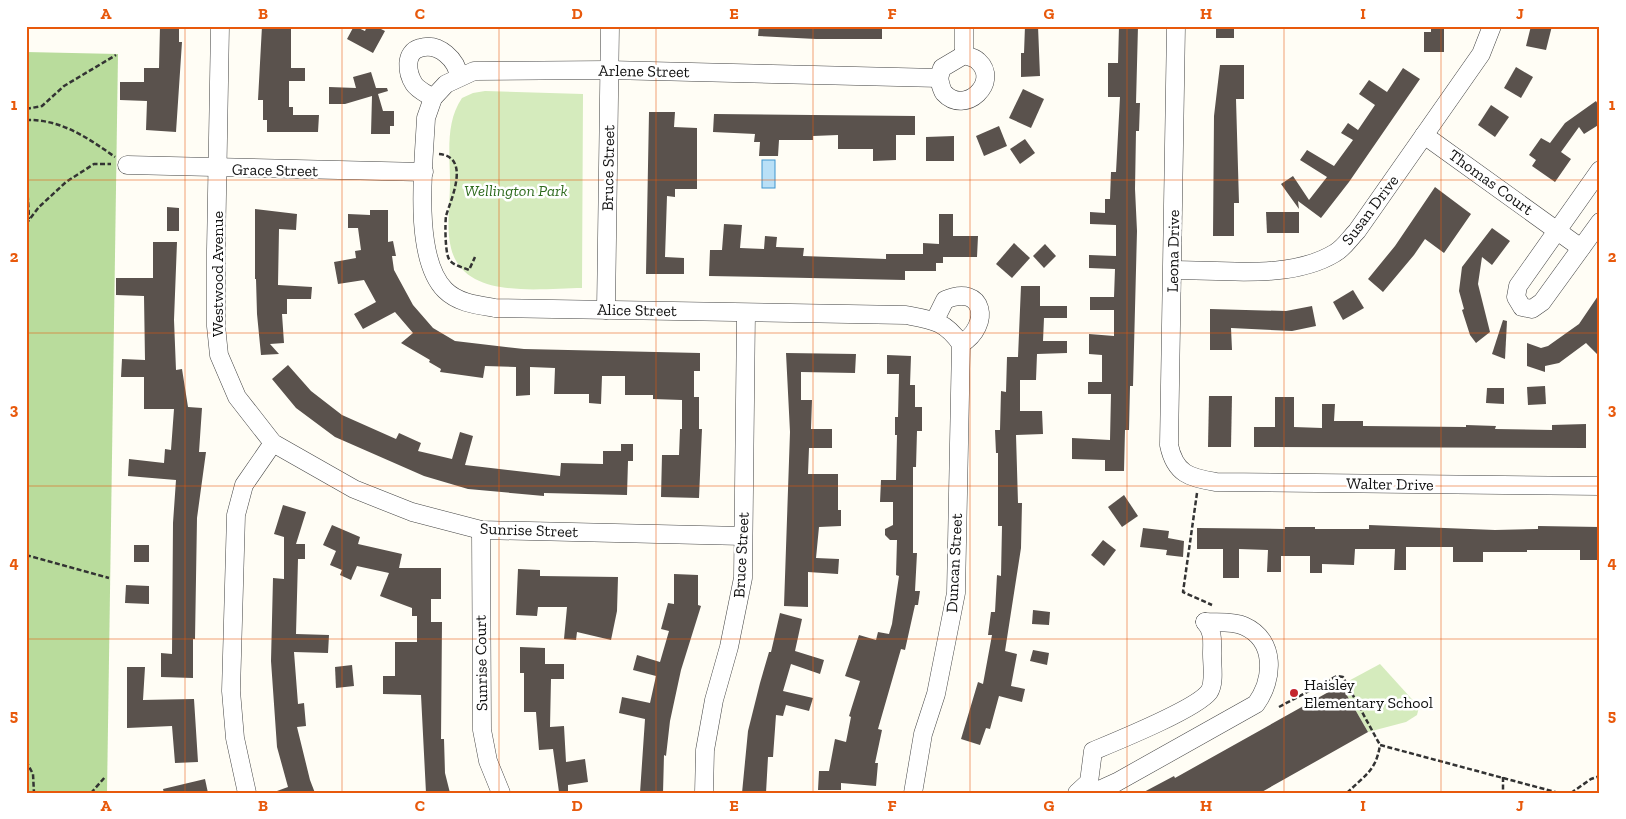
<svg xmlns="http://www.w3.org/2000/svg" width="1626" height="819" font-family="'Zilla Slab',serif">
<rect width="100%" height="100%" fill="#fffdf5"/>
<!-- green -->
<g fill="#d5ebbd">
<path d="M485 91 583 94 582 288C541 288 464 301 451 248 446 228 450 204 450 183 450 154 445 123 462 98L473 93Z"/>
<polygon points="1380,664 1419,707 1417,715 1406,722 1368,732 1341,685"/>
</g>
<!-- forest -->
<polygon fill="#b9dc9c" points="26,52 118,54 107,793 26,793"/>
<!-- water -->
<rect fill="#b9e0f7" stroke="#3f96cf" x="762" y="160" width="13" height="28"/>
<!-- building -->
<g fill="#5a524d">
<polygon points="160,26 179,26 179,42 182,42 176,132 146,130 147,101 120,100 120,82 144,82 144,68 159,68"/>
<polygon points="262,26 291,26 291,68 305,68 305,81 289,81 289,107 293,107 293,115 319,115 318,132 267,132 267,120 263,120 263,100 258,100"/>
<polygon points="354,26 365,31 367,26 375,26 385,31 373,53 347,39"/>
<polygon points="759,26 882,26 882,39 816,39 758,36"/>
<polygon points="1025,26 1038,26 1040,76 1021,77 1021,53 1024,53"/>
<polygon points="1119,26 1138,26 1136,103 1140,103 1139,131 1136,131 1135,189 1137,231 1133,386 1130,386 1129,430 1125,430 1124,471 1105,471 1105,460 1072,459 1072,438 1110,440 1111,394 1088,394 1088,382 1102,382 1102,355 1089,354 1089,334 1114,336 1114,310 1090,310 1090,297 1114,297 1115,269 1089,268 1089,255 1116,256 1116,225 1090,224 1090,212 1105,213 1105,199 1110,199 1111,172 1116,172 1120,97 1108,97 1108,63 1118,63"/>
<rect x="1216" y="26" width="18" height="12"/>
<polygon points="1431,26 1444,26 1444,52 1424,52 1424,32 1431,32"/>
<polygon points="1531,26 1552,26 1546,50 1526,46"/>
<polygon points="1220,65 1244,65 1244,99 1236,99 1239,203 1234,203 1234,236 1213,236 1214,116"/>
<polygon points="1516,67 1533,77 1521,98 1504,88"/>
<polygon points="1403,68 1420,79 1349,182 1321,218 1298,201 1299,209 1281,184 1293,176 1309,200 1327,177 1300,160 1307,150 1334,166 1353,140 1341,133 1348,123 1358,130 1375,105 1359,94 1369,80 1387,92"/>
<polygon points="371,72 376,88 387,88 388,91 378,94 383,111 394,111 394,126 390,126 390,134 371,134 372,96 345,104 329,104 329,87 356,88 353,77"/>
<polygon points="1023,89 1044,99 1031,128 1009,118"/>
<polygon points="1596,101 1600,108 1600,124 1584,134 1579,127 1561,152 1571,159 1555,182 1532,166 1536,160 1529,155 1541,138 1550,143 1565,123"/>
<polygon points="1491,105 1509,117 1495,137 1478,125"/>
<polygon points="649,112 675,112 674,127 697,128 697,189 675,189 675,197 667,196 665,257 684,258 684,274 646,274"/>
<polygon points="714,114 915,116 915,135 896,135 896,160 873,161 873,149 838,149 838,135 813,136 813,140 779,140 778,156 759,156 760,142 754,142 755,134 713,132"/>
<polygon points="999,126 1007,146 984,156 976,136"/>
<polygon points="954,136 954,161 926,161 926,137"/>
<polygon points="1025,139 1035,153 1020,164 1010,149"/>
<polygon points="1435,187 1471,214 1444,253 1425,239 1414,255 1383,292 1368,279 1395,246"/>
<polygon points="167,207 179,208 179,231 167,231"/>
<polygon points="255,209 297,214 296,230 279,229 278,285 312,287 311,299 287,299 287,314 282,314 284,343 270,344 279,354 261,355 257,314 256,279 255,279"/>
<polygon points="370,210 388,210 388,242 393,241 396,256 392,256 394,270 413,305 433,328 455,341 524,349 700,353 700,371 694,371 694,397 699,397 699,429 702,429 699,498 661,497 662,455 679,455 680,429 682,429 682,400 653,399 653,395 625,395 625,376 602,376 601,404 589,403 589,394 554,394 555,368 530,367 530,395 516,396 516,367 485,366 483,378 440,372 441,369 429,362 430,360 401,343 413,333 395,312 363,329 354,314 376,302 364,280 338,284 334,262 356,258 355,251 361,250 358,228 348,228 348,214 370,215"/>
<polygon points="1266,212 1299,212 1299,233 1267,233"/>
<polygon points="939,214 953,214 953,236 978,236 977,257 943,257 943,263 936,263 936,271 905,271 905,280 709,276 710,250 722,250 724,224 742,225 740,248 764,249 765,236 777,237 776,247 804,248 803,256 886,259 886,254 923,254 923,243 939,244"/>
<polygon points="1492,228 1510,241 1492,265 1482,257 1478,284 1490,332 1476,343 1470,335 1462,310 1464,309 1459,291 1462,267"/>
<polygon points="153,242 177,242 174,320 176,370 182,369 188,407 202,408 199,452 206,452 197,518 195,639 193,639 193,678 161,677 161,653 172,654 173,523 176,480 128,476 129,459 164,463 165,449 171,450 174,409 144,409 144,377 121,377 122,359 145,360 144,296 116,295 116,278 153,278"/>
<polygon points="1014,243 1030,258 1012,278 996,264"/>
<polygon points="1045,244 1056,256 1044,268 1033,256"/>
<polygon points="1021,286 1040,286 1040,306 1067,306 1067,318 1044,318 1043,341 1067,341 1067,353 1037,354 1036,380 1020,380 1020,411 1042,411 1043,434 1016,435 1018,503 1022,503 1021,548 1005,651 1017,654 1011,686 1025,689 1022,702 999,696 990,729 986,728 980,745 961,739 978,682 983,684 992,635 988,635 991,612 995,612 997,575 1001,576 1002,526 998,526 998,453 996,453 995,430 1000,430 1001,391 1006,392 1007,357 1018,357"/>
<polygon points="1353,290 1364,308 1343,320 1333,302"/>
<polygon points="1600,293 1600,357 1586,343 1559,363 1545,366 1545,372 1527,366 1527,343 1541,348 1548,346 1579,324"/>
<polygon points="1312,306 1316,326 1292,331 1231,328 1232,350 1210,350 1210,309 1286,311"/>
<polygon points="1503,320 1507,321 1505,359 1492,354"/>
<polygon points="786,353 856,354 855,373 801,372 801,400 812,400 811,429 832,429 832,448 809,448 808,474 838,474 838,510 841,510 841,526 819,527 816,558 839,559 838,574 808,572 808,607 784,606 790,432"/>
<polygon points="887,355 911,356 910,385 915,385 915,407 922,407 922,431 917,431 916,467 913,467 913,553 917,553 915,591 920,591 918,605 915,605 905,650 901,649 878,729 882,730 875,763 878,763 876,786 841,783 841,790 818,790 819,771 829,771 835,739 846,742 851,717 849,716 860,681 845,676 859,635 876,640 878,632 889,634 892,624 899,576 896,575 897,540 890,540 885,535 885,529 893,525 893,502 880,502 881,480 896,480 897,435 895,435 895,417 898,417 899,374 887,374"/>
<polygon points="288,365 311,391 342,415 396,439 399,433 421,443 418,451 452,459 460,432 473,436 465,465 560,476 561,463 603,464 603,451 621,451 621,444 633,444 633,461 628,461 627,495 544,493 544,496 468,489 424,476 335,437 296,408 272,379"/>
<polygon points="1545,386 1546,404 1528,405 1527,387"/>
<polygon points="1487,388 1504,388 1504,404 1486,403"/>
<polygon points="1209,396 1232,396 1231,447 1208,447"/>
<polygon points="1275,397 1294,397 1294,427 1322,428 1322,404 1335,404 1334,421 1363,421 1363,426 1466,427 1466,425 1496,426 1495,429 1552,430 1552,425 1586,424 1586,448 1254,447 1254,427 1275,427"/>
<polygon points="1124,495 1138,516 1122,527 1108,507"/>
<polygon points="283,505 306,512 296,544 305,544 305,559 298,559 296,634 329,635 328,653 294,652 298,704 304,703 306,726 297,727 310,780 315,793 278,793 277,791 288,787 277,747 271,661 273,578 284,579 284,537 274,534"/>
<polygon points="332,525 360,537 358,544 402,554 399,568 441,568 441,599 431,599 431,622 442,622 441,739 444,739 445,773 450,793 426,793 421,695 383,694 383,676 395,676 395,642 417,642 417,616 412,616 412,608 380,596 389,573 357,566 351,580 340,575 342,570 330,565 336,551 323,545"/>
<polygon points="1369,525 1495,530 1538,529 1538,526 1600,527 1600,560 1580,560 1580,550 1527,550 1527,552 1483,552 1483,562 1453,562 1453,547 1406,547 1406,570 1394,570 1395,549 1355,549 1354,565 1322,564 1322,573 1310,573 1310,556 1281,556 1281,572 1267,572 1268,550 1239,549 1239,578 1223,578 1223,549 1197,549 1197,528 1285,529 1285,527 1315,527 1315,529 1369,529"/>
<polygon points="1143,528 1169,531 1168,538 1184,541 1183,557 1166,555 1167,550 1140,547"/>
<polygon points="1103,540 1116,550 1104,566 1091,555"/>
<rect x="134" y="545" width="15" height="17"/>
<polygon points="518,569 540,570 540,576 618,577 617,611 611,640 577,632 576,640 564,639 567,607 538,607 537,616 516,615"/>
<polygon points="674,574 698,575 698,605 701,606 681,670 670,721 666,756 664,755 663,793 640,793 645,719 619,713 622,697 650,703 656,676 633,670 637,655 660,662 669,631 661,629 668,603 674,604"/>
<polygon points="126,585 149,586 149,604 125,603"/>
<polygon points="1033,610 1050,612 1049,625 1032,624"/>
<polygon points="780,613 802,619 795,651 824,660 820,674 791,664 783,691 813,698 809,711 786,705 783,716 776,715 773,757 768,757 766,793 742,793 748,731 760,683 769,652 771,652"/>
<polygon points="520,647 545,648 545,664 564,664 564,679 551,679 550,727 564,726 566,762 585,759 588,782 568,785 568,792 559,792 553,749 539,750 536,712 524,712 524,673 520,673"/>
<polygon points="1033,650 1049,653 1047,665 1030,661"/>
<polygon points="352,665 354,686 336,688 335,667"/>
<polygon points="127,667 145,667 143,700 194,699 198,762 175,763 172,726 127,728"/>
<polygon points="1341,685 1368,732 1260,793 1142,793 1174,776 1175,778"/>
<polygon points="205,779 208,793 164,793 163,789"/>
</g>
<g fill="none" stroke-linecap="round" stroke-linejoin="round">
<!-- minor casing -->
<g stroke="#444" stroke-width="19">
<g id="minor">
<polyline points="220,26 216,250 216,326 219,355 237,397 273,443 354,489 412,512 481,530 743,536"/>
<path d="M1176 26 1169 445C1175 474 1190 478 1216 482L1600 486"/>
<polyline points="964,55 964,26"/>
<path d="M939 78C940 82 941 89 944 93 965 116 1001 82 978 61 975 58 968 56 964 55"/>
<path d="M433 98C427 94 418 90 414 84 407 73 404 52 420 48 439 42 457 60 459 77"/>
<polyline points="1424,135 1581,248"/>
<polyline points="127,165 424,172"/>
<polyline points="1600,170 1518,286 1516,297 1522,307 1532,309 1542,302 1600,222"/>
<path d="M1173 270C1224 270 1291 280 1335 253 1344 248 1350 238 1357 231L1481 54 1492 26"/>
<polyline points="606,310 610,26"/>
<path d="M935 320 945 300C984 283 992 325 961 344"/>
<polyline points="481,530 482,730 488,761 501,793"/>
<polyline points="247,793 235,738 231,691 236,515 244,485 273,443"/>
<polyline points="704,793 705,750 714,700 729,647 743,578 746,313"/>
<path d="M913 793 923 734 936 694 956 593 961 344C945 321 933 320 906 315L495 308C477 305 458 303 445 290 412 257 424 162 426 118L433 98 446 84 474 71 609 70 939 78 942 68 964 55"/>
<path d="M1077 793 1089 782 1093 751C1117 741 1196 709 1209 692 1215 683 1212 665 1212 654 1212 642 1214 632 1205 622"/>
<path d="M1085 793 1095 792 1117 782 1256 704C1274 679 1276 640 1244 626 1233 621 1217 623 1205 622"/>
</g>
</g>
<!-- path -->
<g stroke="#333" stroke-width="2.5" stroke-dasharray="5 2.5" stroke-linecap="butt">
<polyline points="26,109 42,106 64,86 116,55"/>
<path d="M26 120C61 119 88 138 115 157"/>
<path d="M439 154C471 157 451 199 446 216 445 223 445 253 449 259 452 265 462 267 469 270L475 257"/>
<polyline points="26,165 29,219"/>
<polyline points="26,224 39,207 66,182 94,164 111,164"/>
<polyline points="1197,493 1183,592 1212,605"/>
<polyline points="26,555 109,578"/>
<polyline points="1279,707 1337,676 1343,677 1380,745"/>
<polyline points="26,761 33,774 34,793"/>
<polyline points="1503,777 1503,793"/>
<polyline points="91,793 105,777"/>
<path d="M1347 793C1365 775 1376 771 1380 745L1559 793"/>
<polyline points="1571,793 1591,779 1600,776"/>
</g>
<!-- minor -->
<use href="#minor" stroke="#fff" stroke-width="18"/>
</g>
<!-- grid -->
<path fill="none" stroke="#e8590c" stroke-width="1" stroke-opacity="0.55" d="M185 26V793M342 26V793M499 26V793M656 26V793M813 26V793M970 26V793M1127 26V793M1284 26V793M1441 26V793M26 180H1600M26 333H1600M26 486H1600M26 639H1600"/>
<!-- markers -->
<circle fill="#c4262e" stroke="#fff" stroke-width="2" cx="1294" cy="693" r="5"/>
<g text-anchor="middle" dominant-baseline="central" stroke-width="5" stroke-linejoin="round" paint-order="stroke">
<!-- street labels -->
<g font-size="16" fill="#111" stroke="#fff">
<text transform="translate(644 71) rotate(1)">Arlene Street</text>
<text transform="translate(608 168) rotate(-89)">Bruce Street</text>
<text transform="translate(275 170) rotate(1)">Grace Street</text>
<text transform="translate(1491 182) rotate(36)">Thomas Court</text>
<text transform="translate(1370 210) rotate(-53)">Susan Drive</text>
<text transform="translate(1173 251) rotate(-89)">Leona Drive</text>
<text transform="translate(217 274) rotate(-90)">Westwood Avenue</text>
<text transform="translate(637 310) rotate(1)">Alice Street</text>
<text transform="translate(1390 484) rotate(1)">Walter Drive</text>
<text transform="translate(529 530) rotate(2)">Sunrise Street</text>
<text transform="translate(741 555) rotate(-87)">Bruce Street</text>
<text transform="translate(954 563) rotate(-87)">Duncan Street</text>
<text transform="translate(481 663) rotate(-91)">Sunrise Court</text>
</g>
<!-- park labels -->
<g font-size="16" font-style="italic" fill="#2f6b1f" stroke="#fff">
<text x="516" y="190">Wellington Park</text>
</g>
<!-- poi labels -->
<g font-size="16" fill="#111" stroke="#fff" text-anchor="start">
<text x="1304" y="684">Haisley<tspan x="1304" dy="18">Elementary School</tspan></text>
</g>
</g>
<!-- border -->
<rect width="1626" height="819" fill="none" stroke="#ffffff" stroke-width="55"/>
<rect x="28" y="28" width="1570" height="764" fill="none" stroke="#e8590c" stroke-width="2"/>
<g font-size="16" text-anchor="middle" font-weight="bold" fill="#e8590c">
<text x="106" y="19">A</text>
<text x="263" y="19">B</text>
<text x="420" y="19">C</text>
<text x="577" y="19">D</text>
<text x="734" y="19">E</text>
<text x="892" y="19">F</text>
<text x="1049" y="19">G</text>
<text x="1206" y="19">H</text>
<text x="1363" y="19">I</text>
<text x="1520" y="19">J</text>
<text x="14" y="110">1</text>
<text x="1612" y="110">1</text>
<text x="14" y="262">2</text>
<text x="1612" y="262">2</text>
<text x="14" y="415">3</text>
<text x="1612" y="415">3</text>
<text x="14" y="568">4</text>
<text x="1612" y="568">4</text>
<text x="14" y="721">5</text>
<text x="1612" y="721">5</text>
<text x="106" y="811">A</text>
<text x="263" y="811">B</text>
<text x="420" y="811">C</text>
<text x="577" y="811">D</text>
<text x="734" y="811">E</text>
<text x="892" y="811">F</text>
<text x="1049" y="811">G</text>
<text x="1206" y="811">H</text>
<text x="1363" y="811">I</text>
<text x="1520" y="811">J</text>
</g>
</svg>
